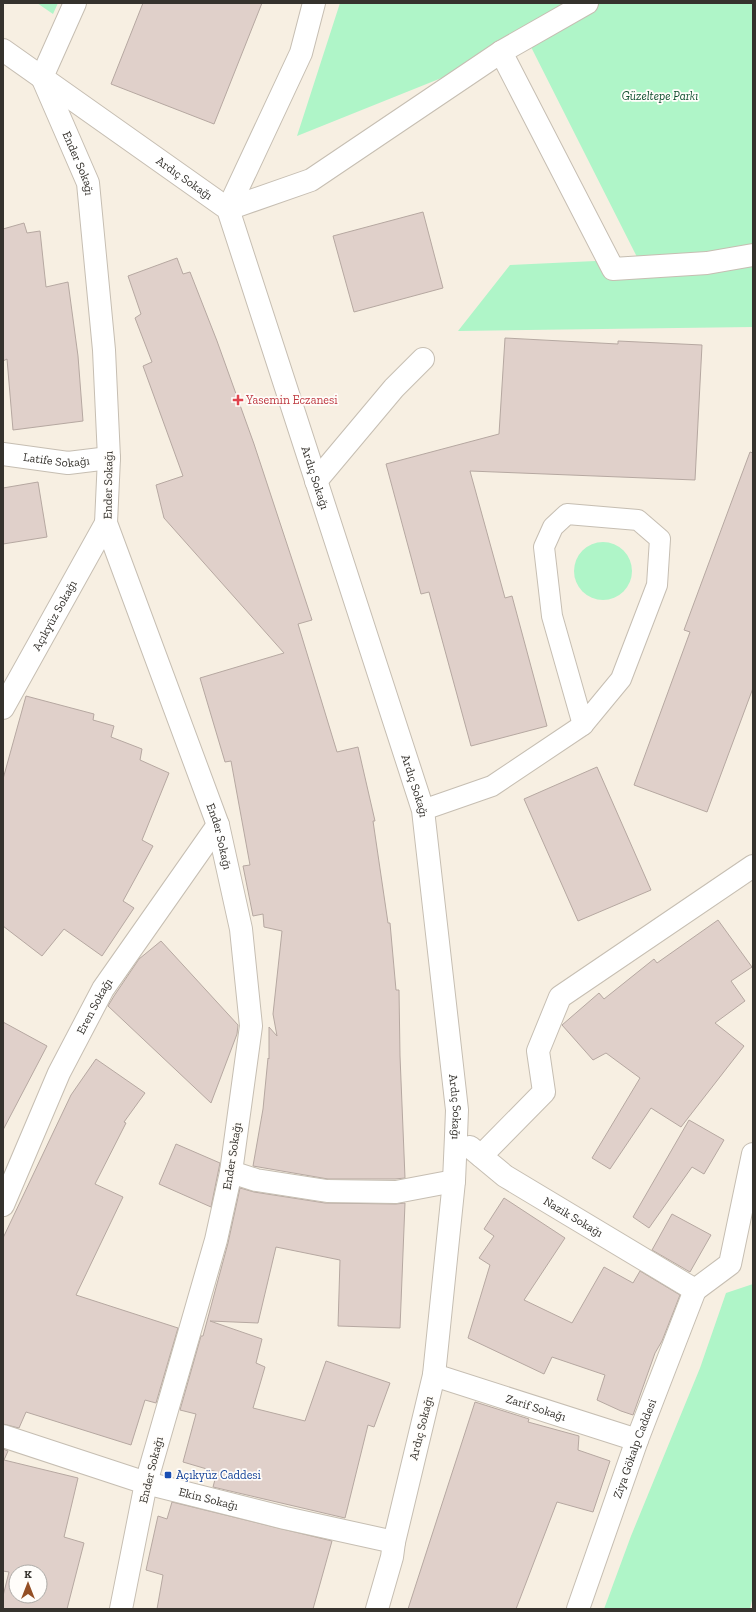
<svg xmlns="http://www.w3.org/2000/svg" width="756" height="1612" font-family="'Zilla Slab',serif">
<rect width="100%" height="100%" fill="#f7efe2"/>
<!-- green -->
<g fill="#aff5c8">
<polygon points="37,3 58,3 53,14"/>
<polygon points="340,3 753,3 753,327 458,331 510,265 638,259 529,43 297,136"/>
<circle cx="603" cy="571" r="29"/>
<polygon points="753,1284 753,1596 750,1609 604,1609 631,1536 700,1368 726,1293"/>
</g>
<!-- building -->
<g fill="#e0d0ca" stroke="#b6a8a1" fill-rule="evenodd">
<polygon points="143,3 262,3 214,124 111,84"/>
<polygon points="423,212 443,288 354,312 333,236"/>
<polygon points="24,223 27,233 40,231 46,287 68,282 78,356 83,421 13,430 7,359 3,361 3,229"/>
<polygon points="177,258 183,274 190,272 217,341 254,444 312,620 298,624 337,752 358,747 375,821 373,821 388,923 390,923 396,990 399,990 400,1056 405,1178 395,1179 328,1179 253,1166 263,1109 268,1058 269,1059 269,1027 277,1036 273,1014 282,931 264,927 263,914 253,916 243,866 250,865 231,761 225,762 200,678 284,653 164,518 156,485 183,476 143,366 152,362 135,318 141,314 128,276"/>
<polygon points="505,338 618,344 618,341 702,345 695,480 470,471 505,598 512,596 547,726 471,746 429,592 421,594 386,464 499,434"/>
<polygon points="750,452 753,453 753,688 707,812 634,785 690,632 684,630"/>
<polygon points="38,482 47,537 3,544 3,488"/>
<polygon points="26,696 94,714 93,720 114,726 111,737 142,749 140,760 169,773 142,840 153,846 123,901 134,908 102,956 64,929 42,956 3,926 3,779"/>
<polygon points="597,767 651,890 578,921 524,799"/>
<polygon points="718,920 752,967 731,981 745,1001 715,1023 744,1046 681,1127 651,1108 610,1169 592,1158 640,1078 606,1053 593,1060 562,1025 599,993 604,999 654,959 657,963"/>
<polygon points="161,941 238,1025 237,1034 211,1103 108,1006 114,996 139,959"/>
<polygon points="3,1022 47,1046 3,1130"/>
<polygon points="96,1059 145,1093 124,1122 126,1123 95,1184 123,1197 76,1295 178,1328 156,1403 145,1400 131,1445 26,1412 19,1428 3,1424 3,1238 71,1095"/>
<polygon points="689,1120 724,1140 704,1174 692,1167 649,1228 633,1217"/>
<polygon points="176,1144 220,1163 211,1207 159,1184"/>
<polygon points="240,1188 254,1192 325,1203 396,1204 405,1203 400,1328 338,1326 340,1260 276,1247 258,1323 210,1321 262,1339 256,1363 265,1367 253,1408 305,1421 326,1361 390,1383 374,1427 368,1425 345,1518 213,1487 217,1472 183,1462 196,1414 180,1410 201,1336 203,1336 228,1243"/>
<polygon points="504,1198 565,1238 524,1300 572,1323 604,1267 633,1283 640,1271 680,1295 662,1341 655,1353 633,1415 621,1411 597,1400 605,1375 552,1357 544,1374 468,1338 490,1265 479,1258 494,1236 484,1229"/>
<polygon points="672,1214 711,1235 690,1272 652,1250"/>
<polygon points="475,1402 529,1419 528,1422 579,1436 578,1450 610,1461 593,1512 557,1502 516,1609 408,1609"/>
<path d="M3 1449 8 1451 4 1460 78 1478 64 1537 84 1543 67 1609H3V1596L9 1572 3 1571ZM16 1572H40V1596H16Z"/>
<polygon points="172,1502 332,1541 313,1609 157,1609 163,1575 146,1570 158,1516 167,1519"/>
</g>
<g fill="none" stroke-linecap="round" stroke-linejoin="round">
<!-- lane casing -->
<g stroke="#c6beb2" stroke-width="22">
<g id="lane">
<polygon points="567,514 638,520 660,539 657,585 621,679 583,725 552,616 544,547 553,527"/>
<polyline points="423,810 492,786 583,725"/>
</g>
</g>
<!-- street casing -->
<g stroke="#c6beb2" stroke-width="24">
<g id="street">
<path id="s1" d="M3 50 228 209 423 810 457 1110 456 1136 454 1181 434 1375 394 1542 392 1557 377 1609"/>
<polyline points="501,52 613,269 707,263 753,255"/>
<path id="s2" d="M42 77 88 183 104 350 109 458 106 523 218 825 241 929 251 1026 231 1172 216 1240 146 1483 121 1609"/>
<polyline points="42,77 75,3"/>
<polyline points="228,209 311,180 501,52 587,3"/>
<polyline points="228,209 301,53 314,3"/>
<path id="s3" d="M3 454 68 463 109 458"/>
<polyline points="316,481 394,388 423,359"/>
<path id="s4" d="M3 708 106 523"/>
<path id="s5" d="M470 1147 505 1176 695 1290"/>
<polyline points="481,1156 544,1092 538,1051 560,997 753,866"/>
<polyline points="231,1172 256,1180 327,1191 396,1192 454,1181"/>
<path id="s6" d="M3 1205 59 1073 103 989 218 825"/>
<polyline points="695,1290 730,1264 753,1154"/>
<path id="s7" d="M434 1375 637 1440"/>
<path id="s8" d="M3 1436 146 1483 285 1518 394 1542"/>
<path id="s9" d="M578 1609 637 1440 695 1290"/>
</g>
</g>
<!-- lane -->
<use href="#lane" stroke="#fff" stroke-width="20"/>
<!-- street -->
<use href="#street" stroke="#fff" stroke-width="22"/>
</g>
<!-- markers -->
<path fill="#e0444e" stroke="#fffdfa" stroke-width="1.5" d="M236 394h4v4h4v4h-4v4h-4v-4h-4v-4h4z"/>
<rect fill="#1a4fb4" stroke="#fffdfa" stroke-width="1.5" x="164" y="1471" width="8" height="8" rx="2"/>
<g text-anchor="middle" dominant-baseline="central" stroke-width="3.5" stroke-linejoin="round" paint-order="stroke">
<!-- park labels -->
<g font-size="12" font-style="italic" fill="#0f4e2e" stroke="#fffdfa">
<text x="660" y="96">Güzeltepe Parkı</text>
</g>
<!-- street labels -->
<g font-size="12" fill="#35322d" stroke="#fffdfa">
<text stroke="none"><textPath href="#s2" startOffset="94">Ender Sokağı</textPath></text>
<text stroke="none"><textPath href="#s1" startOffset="222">Ardıç Sokağı</textPath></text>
<text stroke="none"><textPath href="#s3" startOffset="54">Latife Sokağı</textPath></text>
<text stroke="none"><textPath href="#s1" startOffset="558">Ardıç Sokağı</textPath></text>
<text transform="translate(108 485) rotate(-89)">Ender Sokağı</text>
<text stroke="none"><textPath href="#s4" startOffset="106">Açıkyüz Sokağı</textPath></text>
<text stroke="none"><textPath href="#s1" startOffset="882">Ardıç Sokağı</textPath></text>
<text stroke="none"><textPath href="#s2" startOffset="790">Ender Sokağı</textPath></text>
<text stroke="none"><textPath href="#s6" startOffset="219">Eren Sokağı</textPath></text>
<text stroke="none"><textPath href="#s1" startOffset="1206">Ardıç Sokağı</textPath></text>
<text transform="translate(232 1156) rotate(-81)">Ender Sokağı</text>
<text stroke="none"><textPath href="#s5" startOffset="125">Nazik Sokağı</textPath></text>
<text stroke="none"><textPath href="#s7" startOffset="107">Zarif Sokağı</textPath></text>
<text transform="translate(421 1428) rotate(-76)">Ardıç Sokağı</text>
<text stroke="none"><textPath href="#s9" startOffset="170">Ziya Gökalp Caddesi</textPath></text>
<text transform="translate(151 1470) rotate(-76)">Ender Sokağı</text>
<text stroke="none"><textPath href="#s8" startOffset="215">Ekin Sokağı</textPath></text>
</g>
<!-- health labels -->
<g font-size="12" fill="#be3a42" stroke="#fffdfa" text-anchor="start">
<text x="246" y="400">Yasemin Eczanesi</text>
</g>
<!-- transit labels -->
<g font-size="12" fill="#164399" stroke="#fffdfa" text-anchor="start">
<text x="176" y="1475">Açıkyüz Caddesi</text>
</g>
</g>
<!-- border -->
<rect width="756" height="1612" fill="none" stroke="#35322d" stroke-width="8"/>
<!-- north arrow -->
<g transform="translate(28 1584)"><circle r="19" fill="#fffdfa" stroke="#aeaca8"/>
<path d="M0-3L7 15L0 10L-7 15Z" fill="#944f25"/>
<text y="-6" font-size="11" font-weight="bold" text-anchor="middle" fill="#35322d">K</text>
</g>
</svg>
